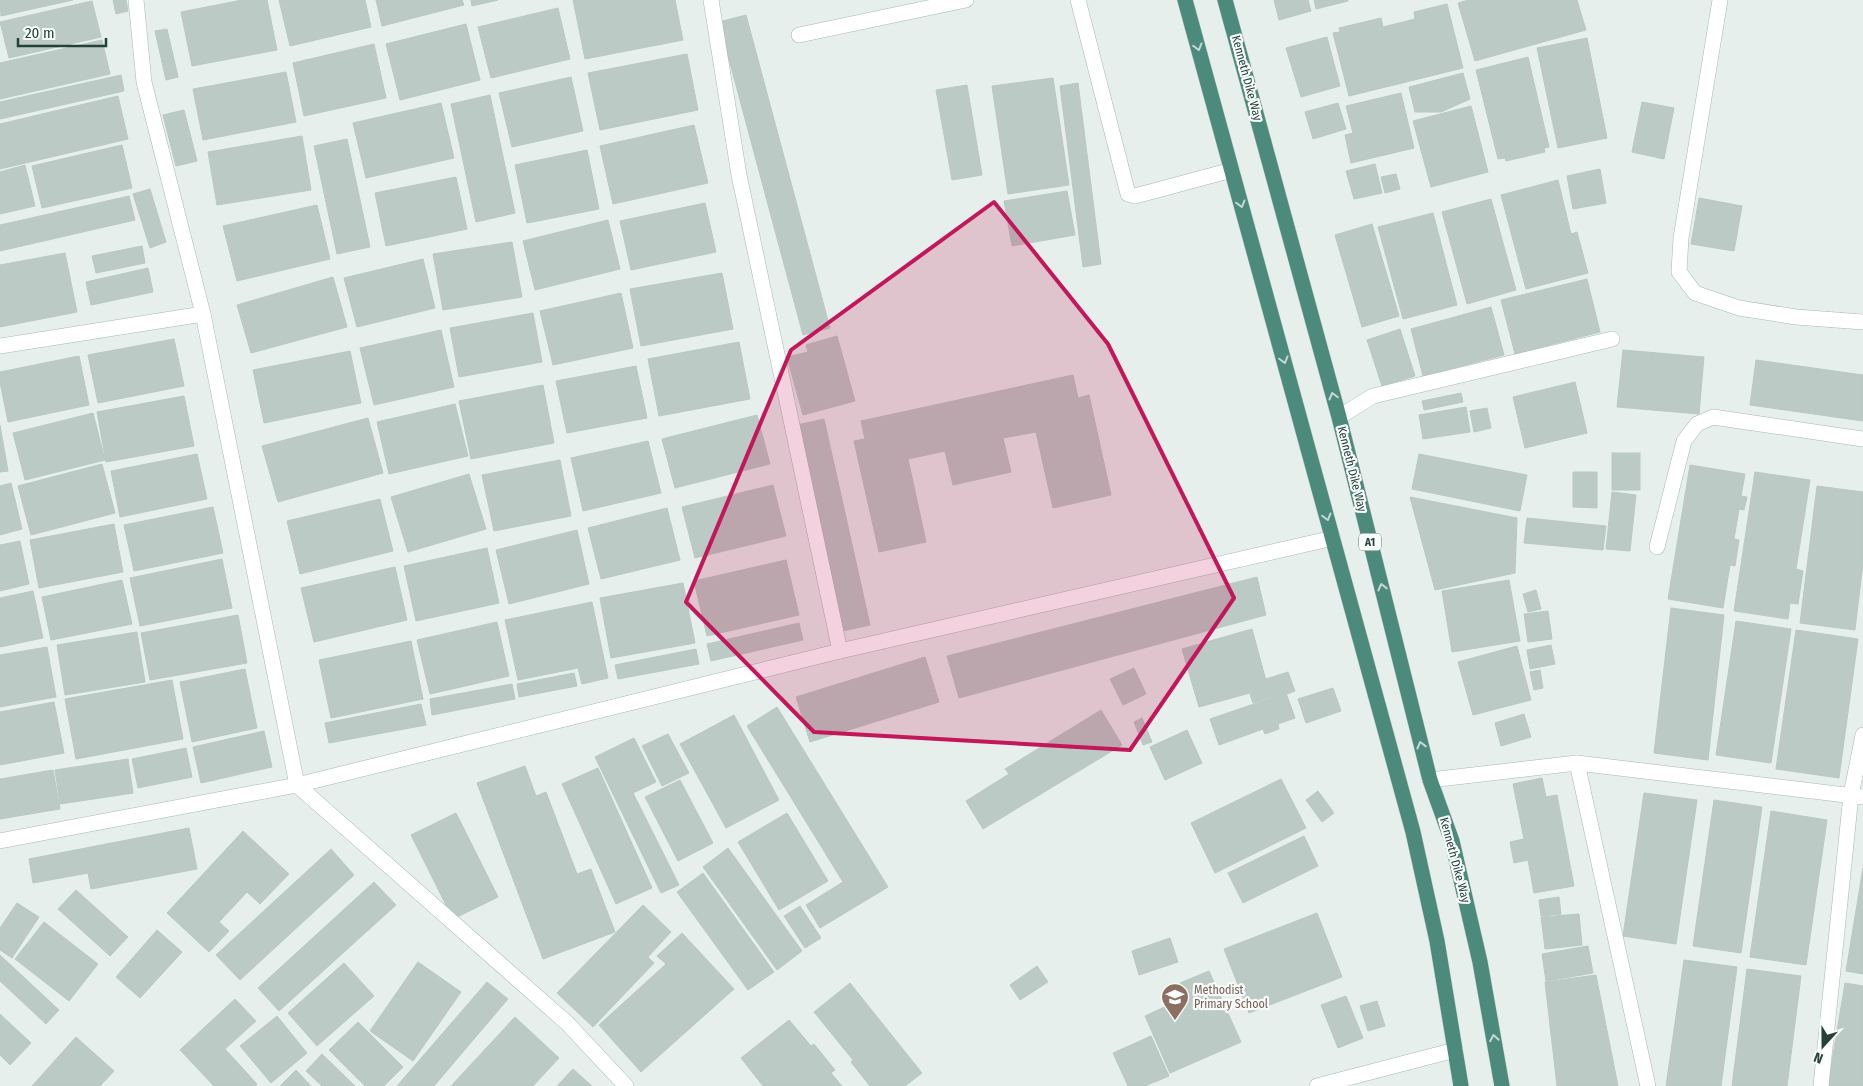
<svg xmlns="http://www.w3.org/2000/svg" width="1863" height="1086" font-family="'Fira Sans Condensed',sans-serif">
<rect width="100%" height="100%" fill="#e6efeb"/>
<!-- building -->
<g fill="#bbcac4" stroke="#b8c9c2">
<polygon points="0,0 73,0 1,16"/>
<polygon points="113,0 126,0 128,11 116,14"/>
<polygon points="242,0 267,0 277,50 192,66 181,12"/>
<polygon points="279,0 365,0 371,27 290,46"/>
<polygon points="376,0 462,0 464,5 382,26"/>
<polygon points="471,0 498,0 472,6"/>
<polygon points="573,0 675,0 683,40 585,59"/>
<polygon points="1274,0 1308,0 1311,11 1279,20"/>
<polygon points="1314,0 1348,0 1348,1 1316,9"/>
<polygon points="1469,0 1577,0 1586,30 1475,61 1458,3"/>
<polygon points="92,1 101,37 9,58 0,22"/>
<polygon points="1447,4 1463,68 1349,96 1333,33 1340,32 1339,28 1381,18 1383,27 1415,19 1414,12"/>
<polygon points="558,8 570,59 491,78 478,27"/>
<polygon points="746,15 830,328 803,335 719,22"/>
<polygon points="466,24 480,80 400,100 386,44"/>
<polygon points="167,29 178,77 166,80 155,31"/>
<polygon points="1327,37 1340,86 1301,97 1286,48"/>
<polygon points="1587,38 1607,138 1558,148 1537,48"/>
<polygon points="102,40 110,74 0,99 0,63"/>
<polygon points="374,44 386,98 304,116 293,63"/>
<polygon points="687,54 698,110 600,130 588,73"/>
<polygon points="1528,57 1549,147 1544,148 1545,152 1506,161 1505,158 1498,159 1476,70"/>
<polygon points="286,72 296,122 203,140 193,89"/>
<polygon points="1463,73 1470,99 1441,112 1415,112 1409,87"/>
<polygon points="121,75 124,91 0,119 0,102"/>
<polygon points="571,77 583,131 512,147 499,93"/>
<polygon points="1053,78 1069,185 1008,194 992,86"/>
<polygon points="1078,83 1101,264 1083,267 1060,86"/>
<polygon points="967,85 982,175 952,180 936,90"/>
<polygon points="1401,93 1414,148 1351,163 1345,135 1353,133 1346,106"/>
<polygon points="490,95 515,213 476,222 451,104"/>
<polygon points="118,96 128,139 0,169 0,124"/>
<polygon points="1642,102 1674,108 1664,159 1632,152"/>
<polygon points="441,103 454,158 366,178 353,123"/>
<polygon points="1338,103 1346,129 1313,139 1305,112"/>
<polygon points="1471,106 1488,172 1431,187 1413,121"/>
<polygon points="184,110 197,161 176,166 163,115"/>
<polygon points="694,125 708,183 613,204 600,146"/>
<polygon points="302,136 311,190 217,205 208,152"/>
<polygon points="347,139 370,247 337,254 314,146"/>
<polygon points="122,145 132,188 42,208 32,166"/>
<polygon points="587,150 599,209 527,223 515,165"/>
<polygon points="1375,164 1382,193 1354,199 1346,171"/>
<polygon points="25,165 35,206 0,214 0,172"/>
<polygon points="1600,169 1606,203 1573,209 1567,176"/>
<polygon points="1396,174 1400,189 1385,193 1381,177"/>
<polygon points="456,177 467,229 386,246 375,193"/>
<polygon points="1558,180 1571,234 1577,232 1588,273 1526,289 1501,195"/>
<polygon points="150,189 166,242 150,248 133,194"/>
<polygon points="1067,191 1075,235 1012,246 1004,201"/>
<polygon points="129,196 135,220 0,251 0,225"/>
<polygon points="1699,198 1742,206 1734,251 1691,244"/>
<polygon points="1491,199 1516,290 1467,304 1442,212"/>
<polygon points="705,203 716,252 631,270 620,221"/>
<polygon points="317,205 330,259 237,281 223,226"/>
<polygon points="1433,213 1457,305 1403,319 1378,227"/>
<polygon points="608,220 620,269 535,290 523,241"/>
<polygon points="1372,224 1399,316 1362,327 1335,235"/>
<polygon points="512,242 522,297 443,310 433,254"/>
<polygon points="142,246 145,263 96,273 92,256"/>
<polygon points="65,253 77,312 0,327 0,265"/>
<polygon points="423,259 435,308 357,327 344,278"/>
<polygon points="148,268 153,292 91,305 86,282"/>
<polygon points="722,273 733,329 641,346 630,289"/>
<polygon points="333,277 347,327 251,353 237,305"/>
<polygon points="1587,279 1600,332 1515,354 1501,300"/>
<polygon points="621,293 633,348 553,365 540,311"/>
<polygon points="1491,307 1504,355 1423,376 1411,329"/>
<polygon points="533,313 542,362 459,377 450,328"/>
<polygon points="1400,329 1415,376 1382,386 1367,340"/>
<polygon points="441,330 454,387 374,405 360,348"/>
<polygon points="837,336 855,401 803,415 787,357 808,352 806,345"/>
<polygon points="174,339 184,386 98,403 88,355"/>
<polygon points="739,342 750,399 659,416 648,359"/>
<polygon points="1623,350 1704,357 1699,414 1617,407"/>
<polygon points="350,351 361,403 264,423 253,370"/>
<polygon points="79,356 89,405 8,422 0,382 0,372"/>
<polygon points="1756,360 1863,375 1863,421 1750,405"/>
<polygon points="636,366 647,418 567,433 556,381"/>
<polygon points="1073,375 1078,398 1089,395 1111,495 1053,508 1036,432 1003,438 1011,472 953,485 945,451 908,459 926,542 879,552 854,441 865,439 861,421"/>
<polygon points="1575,382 1587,433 1525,448 1513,397"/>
<polygon points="543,385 554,443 471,459 459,401"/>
<polygon points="1461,393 1463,402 1424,410 1422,401"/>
<polygon points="184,396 194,446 106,462 97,412"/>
<polygon points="455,404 468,456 389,474 377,422"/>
<polygon points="1466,407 1470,432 1423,439 1419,415"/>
<polygon points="1487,408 1491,428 1474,432 1470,411"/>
<polygon points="93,413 105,460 25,480 13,433"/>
<polygon points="757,415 770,464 675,488 662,439"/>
<polygon points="368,418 383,473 278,502 262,446"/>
<polygon points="824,419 870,625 843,631 797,425"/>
<polygon points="0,425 8,471 0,472"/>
<polygon points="648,441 661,493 583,511 571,458"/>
<rect x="1612" y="453" width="28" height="37"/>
<polygon points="197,454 207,499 120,517 111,471"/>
<polygon points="1419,454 1527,475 1520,511 1412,489"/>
<polygon points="560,460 571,516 494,531 482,475"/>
<polygon points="102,464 115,513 31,535 18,486"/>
<polygon points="1690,465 1745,474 1741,496 1747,497 1744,510 1739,509 1734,539 1739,540 1735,566 1730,565 1723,608 1668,599"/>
<polygon points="1573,472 1597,472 1597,508 1573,507"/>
<polygon points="1755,472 1810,480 1796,569 1803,571 1798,604 1790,603 1788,619 1734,611"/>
<polygon points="469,474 486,529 408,552 391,497"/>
<polygon points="11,483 22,529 0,535 0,486"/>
<polygon points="773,485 786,536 695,558 682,507"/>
<polygon points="1817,486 1863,492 1863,563 1855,630 1800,623"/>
<polygon points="1612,492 1636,495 1630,551 1606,549"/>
<polygon points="1410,497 1517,518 1515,573 1435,590"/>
<polygon points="380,499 393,551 300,574 287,521"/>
<polygon points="213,507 223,553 134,571 124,525"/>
<polygon points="667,508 680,560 601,579 588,528"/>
<polygon points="1527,518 1606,526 1603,550 1524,543"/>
<polygon points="114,524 123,572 39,588 30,540"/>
<polygon points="577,530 589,584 509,604 496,550"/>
<polygon points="20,541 29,584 0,591 0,545"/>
<polygon points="487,548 499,603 416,621 404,566"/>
<polygon points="222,559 232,608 140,626 130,578"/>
<polygon points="786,560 799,615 707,636 694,581"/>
<polygon points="395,567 407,620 314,642 301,588"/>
<polygon points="1257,577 1266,615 959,698 947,656"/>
<polygon points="122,580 132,624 51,640 42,597"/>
<polygon points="1509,580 1520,641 1452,652 1442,591"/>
<polygon points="683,583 695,643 611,658 600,598"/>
<polygon points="1536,590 1541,609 1528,612 1523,594"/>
<polygon points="33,591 43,638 0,647 0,598"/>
<polygon points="592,602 608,678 582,684 578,668 518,680 505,620"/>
<polygon points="1671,608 1724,615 1708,760 1654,753"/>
<polygon points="1548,611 1552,639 1528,642 1524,614"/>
<polygon points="238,615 247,663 150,680 141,633"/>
<polygon points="1736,621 1791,629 1771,763 1716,755"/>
<polygon points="497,622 509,676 430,694 417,640"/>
<polygon points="799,623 803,640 711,661 707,644"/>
<polygon points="1252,629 1268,688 1199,707 1182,649"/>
<polygon points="1796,630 1858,639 1839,778 1776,769"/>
<polygon points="137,632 145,682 65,695 57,645"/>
<polygon points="411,641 423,699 331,718 319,660"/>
<polygon points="1551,645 1555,664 1530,669 1527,650"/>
<polygon points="1517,646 1531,700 1473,715 1458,662"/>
<polygon points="47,647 56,697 0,707 0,655"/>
<polygon points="696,649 699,664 618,679 615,665"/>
<polygon points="925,657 939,702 810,742 796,697"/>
<polygon points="1134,668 1146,694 1123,705 1110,679"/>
<polygon points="245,669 257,728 192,742 180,682"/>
<polygon points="1540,670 1543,688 1534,690 1530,672"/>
<polygon points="1288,672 1295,691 1287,694 1287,692 1253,703 1250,694 1269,688 1266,679"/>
<polygon points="574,673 577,686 519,697 517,684"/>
<polygon points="172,680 183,739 76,759 65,699"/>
<polygon points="512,684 515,699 432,715 430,699"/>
<polygon points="1333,688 1341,711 1306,723 1298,699"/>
<polygon points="1286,693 1295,718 1278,724 1279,729 1265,734 1263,729 1219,745 1210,719"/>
<polygon points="54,702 64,753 0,765 0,712"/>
<polygon points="421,704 426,725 329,743 325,723"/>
<polygon points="777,707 888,887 820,928 806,905 843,882 747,726"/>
<polygon points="1101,710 1122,745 983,829 966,801 1009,774 1005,769"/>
<polygon points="1524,714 1531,737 1501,746 1495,723"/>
<polygon points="734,715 779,800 726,828 680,744"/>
<polygon points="1142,718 1152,742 1143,745 1134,722"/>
<polygon points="1187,730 1202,763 1165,780 1150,747"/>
<polygon points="264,731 272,767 201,783 193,747"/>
<polygon points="668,734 689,773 662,786 642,746"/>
<polygon points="634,738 656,782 633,793 679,885 661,893 595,757"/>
<polygon points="186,748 192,777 138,788 132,759"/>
<polygon points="128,759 133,793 60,804 55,770"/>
<polygon points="525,766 536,796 546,792 577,874 591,869 615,932 543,959 477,783"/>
<polygon points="598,768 652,888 616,904 562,784"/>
<polygon points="53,770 60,809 0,819 0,779"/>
<polygon points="1542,778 1546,797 1557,795 1574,886 1534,893 1528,860 1514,863 1510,842 1524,839 1513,784"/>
<polygon points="1281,779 1306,828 1215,873 1191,823"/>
<polygon points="680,780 713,843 678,861 645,797"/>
<polygon points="1318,791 1334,813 1322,822 1306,800"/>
<polygon points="1644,793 1697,800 1676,944 1623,936"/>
<polygon points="1714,800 1762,807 1741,953 1693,946"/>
<polygon points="1771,811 1827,820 1806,965 1750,957"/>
<polygon points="456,813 498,897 453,919 411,835"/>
<polygon points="787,813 828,881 779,910 738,842"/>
<polygon points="189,828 197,869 91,889 88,873 33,883 29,859"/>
<polygon points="243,831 289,874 260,904 247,892 219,922 229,931 209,952 167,913"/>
<polygon points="1304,836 1318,866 1243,903 1228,873"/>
<polygon points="728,848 802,951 777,970 703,867"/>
<polygon points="331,849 354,875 240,980 216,955"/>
<polygon points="1863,868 1863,974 1846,971"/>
<polygon points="703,873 774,972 748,990 677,892"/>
<polygon points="374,882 396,905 279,1011 258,988"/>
<polygon points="76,890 128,937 110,956 58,909"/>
<polygon points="1559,897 1561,914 1541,916 1539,900"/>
<polygon points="17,903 39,917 12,958 0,950 0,928"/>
<polygon points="643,905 671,932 648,957 654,963 593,1027 557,993"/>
<polygon points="800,906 821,938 805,948 784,916"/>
<polygon points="1317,913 1342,977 1249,1013 1224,949"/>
<polygon points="1579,914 1582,945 1545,949 1541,917"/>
<polygon points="44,922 98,964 69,1001 15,959"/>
<polygon points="157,930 182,952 140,998 116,977"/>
<polygon points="682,933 734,989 641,1072 599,1025 666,964 657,956"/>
<polygon points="1170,938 1178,962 1139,975 1132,951"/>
<polygon points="1588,946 1593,973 1546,981 1542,954"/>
<polygon points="0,955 59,1010 46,1024 0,981"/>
<polygon points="1684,960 1737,967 1721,1086 1666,1086"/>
<polygon points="418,962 461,992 413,1061 370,1031"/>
<polygon points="344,963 374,996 317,1046 288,1013"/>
<polygon points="1037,966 1048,982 1020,1000 1010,985"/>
<polygon points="1747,969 1801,976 1787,1086 1732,1086"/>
<polygon points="1209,971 1241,1042 1170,1073 1145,1016 1186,997 1180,983"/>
<polygon points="1596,975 1618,1086 1557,1086 1545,982"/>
<polygon points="487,982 508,999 434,1086 397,1086"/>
<polygon points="850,983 922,1073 905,1086 870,1086 851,1062 853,1060 814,1012"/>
<polygon points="1845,983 1863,986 1863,1086 1828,1086"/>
<polygon points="1346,996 1363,1038 1338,1048 1321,1005"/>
<polygon points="235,999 256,1021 225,1049 257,1084 255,1086 214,1086 180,1050"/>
<polygon points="1377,1001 1385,1026 1368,1031 1360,1006"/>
<polygon points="0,1014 31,1043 10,1065 0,1055"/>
<polygon points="277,1016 307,1053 271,1083 240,1046"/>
<polygon points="515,1017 559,1058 533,1086 451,1086"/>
<polygon points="789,1020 811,1046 814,1044 835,1070 831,1073 842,1086 763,1086 741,1058"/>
<polygon points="358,1022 403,1067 384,1086 365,1086 329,1050"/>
<polygon points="1151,1036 1169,1076 1145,1086 1128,1086 1113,1053"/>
<polygon points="76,1037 114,1071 100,1086 32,1086"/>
<polygon points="322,1054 355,1086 322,1086 306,1071"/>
<polygon points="573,1069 592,1086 557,1086"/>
<polygon points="296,1070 311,1086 280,1086"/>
</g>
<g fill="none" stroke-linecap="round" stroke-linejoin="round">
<!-- service casing -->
<g stroke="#a8b8b2" stroke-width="16">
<g id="service">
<polyline points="1078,0 1128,194 1135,196 1232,170"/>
<polyline points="1720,0 1681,238 1679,272 1695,293 1739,308 1796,317 1863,322"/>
<polyline points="799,35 966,0"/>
<polyline points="1339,417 1373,396 1612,339"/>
<polyline points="1657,547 1684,441 1697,424 1713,417 1863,439"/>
<polyline points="1577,763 1648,1086"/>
<polyline points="1430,780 1577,763 1863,797"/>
<polyline points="1821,1086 1851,795 1863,735"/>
</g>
</g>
<!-- minor casing -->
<g stroke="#a8b8b2" stroke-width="16">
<g id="minor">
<polyline points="136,0 144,82 203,314 297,785 567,1023 626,1086"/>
<polyline points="711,0 739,175 840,651"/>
<polyline points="0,346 203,314"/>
<polyline points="0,841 297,785 840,651 1333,538"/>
<polyline points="1317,1086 1455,1050"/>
</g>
</g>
<!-- trunk casing -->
<g stroke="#c2cac8" stroke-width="16">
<g id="trunk">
<polyline points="1185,0 1413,832 1437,941 1461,1086"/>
<polyline points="1225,0 1339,417 1430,780 1452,841 1480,962 1502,1086"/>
</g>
</g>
<!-- service -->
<use href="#service" stroke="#fff" stroke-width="15"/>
<!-- minor -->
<use href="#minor" stroke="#fff" stroke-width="15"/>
<!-- trunk -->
<use href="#trunk" stroke="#4c8a7c" stroke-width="15"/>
</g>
<!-- one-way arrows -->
<defs><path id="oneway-chevron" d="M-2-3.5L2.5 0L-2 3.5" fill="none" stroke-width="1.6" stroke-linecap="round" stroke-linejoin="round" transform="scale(1.25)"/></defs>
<g stroke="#c4d9d4">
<use href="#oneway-chevron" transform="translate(1198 47) rotate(75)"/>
<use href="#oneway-chevron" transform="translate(1241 204) rotate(75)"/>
<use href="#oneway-chevron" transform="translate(1284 360) rotate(75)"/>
<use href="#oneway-chevron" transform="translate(1333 396) rotate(-105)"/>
<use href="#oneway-chevron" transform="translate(1327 517) rotate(75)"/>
<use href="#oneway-chevron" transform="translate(1382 587) rotate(-104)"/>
<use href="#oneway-chevron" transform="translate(1421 745) rotate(-104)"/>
<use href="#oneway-chevron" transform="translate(1494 1038) rotate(-100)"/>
</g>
<!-- marked area -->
<path fill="#c2185b" fill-opacity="0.2" stroke="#c2185b" stroke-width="4" stroke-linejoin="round" d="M994 202 1108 344 1234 598 1130 750 814 732 686 602 791 350Z"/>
<!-- icons -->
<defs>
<g id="school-pin" transform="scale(1.4375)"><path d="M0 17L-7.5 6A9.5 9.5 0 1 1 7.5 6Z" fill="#8d6e63" stroke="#f7fbf9"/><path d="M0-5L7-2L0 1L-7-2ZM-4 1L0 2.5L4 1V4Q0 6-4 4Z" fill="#fff"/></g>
</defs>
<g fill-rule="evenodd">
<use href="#school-pin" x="1175" y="997"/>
</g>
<g text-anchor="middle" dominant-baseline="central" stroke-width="4.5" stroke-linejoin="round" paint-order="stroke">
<!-- shield labels -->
<rect fill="#f7fbf9" stroke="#637a73" stroke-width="1" x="1359" y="533.5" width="22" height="17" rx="4"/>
<g font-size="11" font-weight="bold" fill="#24423a">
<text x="1370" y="542">A1</text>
</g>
<!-- street labels -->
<g font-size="12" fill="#24423a" stroke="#f7fbf9">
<text transform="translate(1247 78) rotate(75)">Kenneth Dike Way</text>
<text transform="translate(1352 469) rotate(76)">Kenneth Dike Way</text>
<text transform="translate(1455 860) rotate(75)">Kenneth Dike Way</text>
</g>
<!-- education labels -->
<g font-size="12" fill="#785e54" stroke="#f7fbf9" text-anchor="start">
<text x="1194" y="990">Methodist<tspan x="1194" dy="14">Primary School</tspan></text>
</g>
</g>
<!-- north arrow -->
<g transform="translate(1823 1046) rotate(201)" stroke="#f7fbf9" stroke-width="4" paint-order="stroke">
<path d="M0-4L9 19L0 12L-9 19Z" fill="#24423a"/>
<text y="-8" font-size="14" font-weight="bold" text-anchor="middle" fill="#24423a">N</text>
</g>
<!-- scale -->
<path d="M18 38v8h88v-8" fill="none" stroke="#24423a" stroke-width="2.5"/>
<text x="25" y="38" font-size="15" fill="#24423a" stroke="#f7fbf9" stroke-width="4" paint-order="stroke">20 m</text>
</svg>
